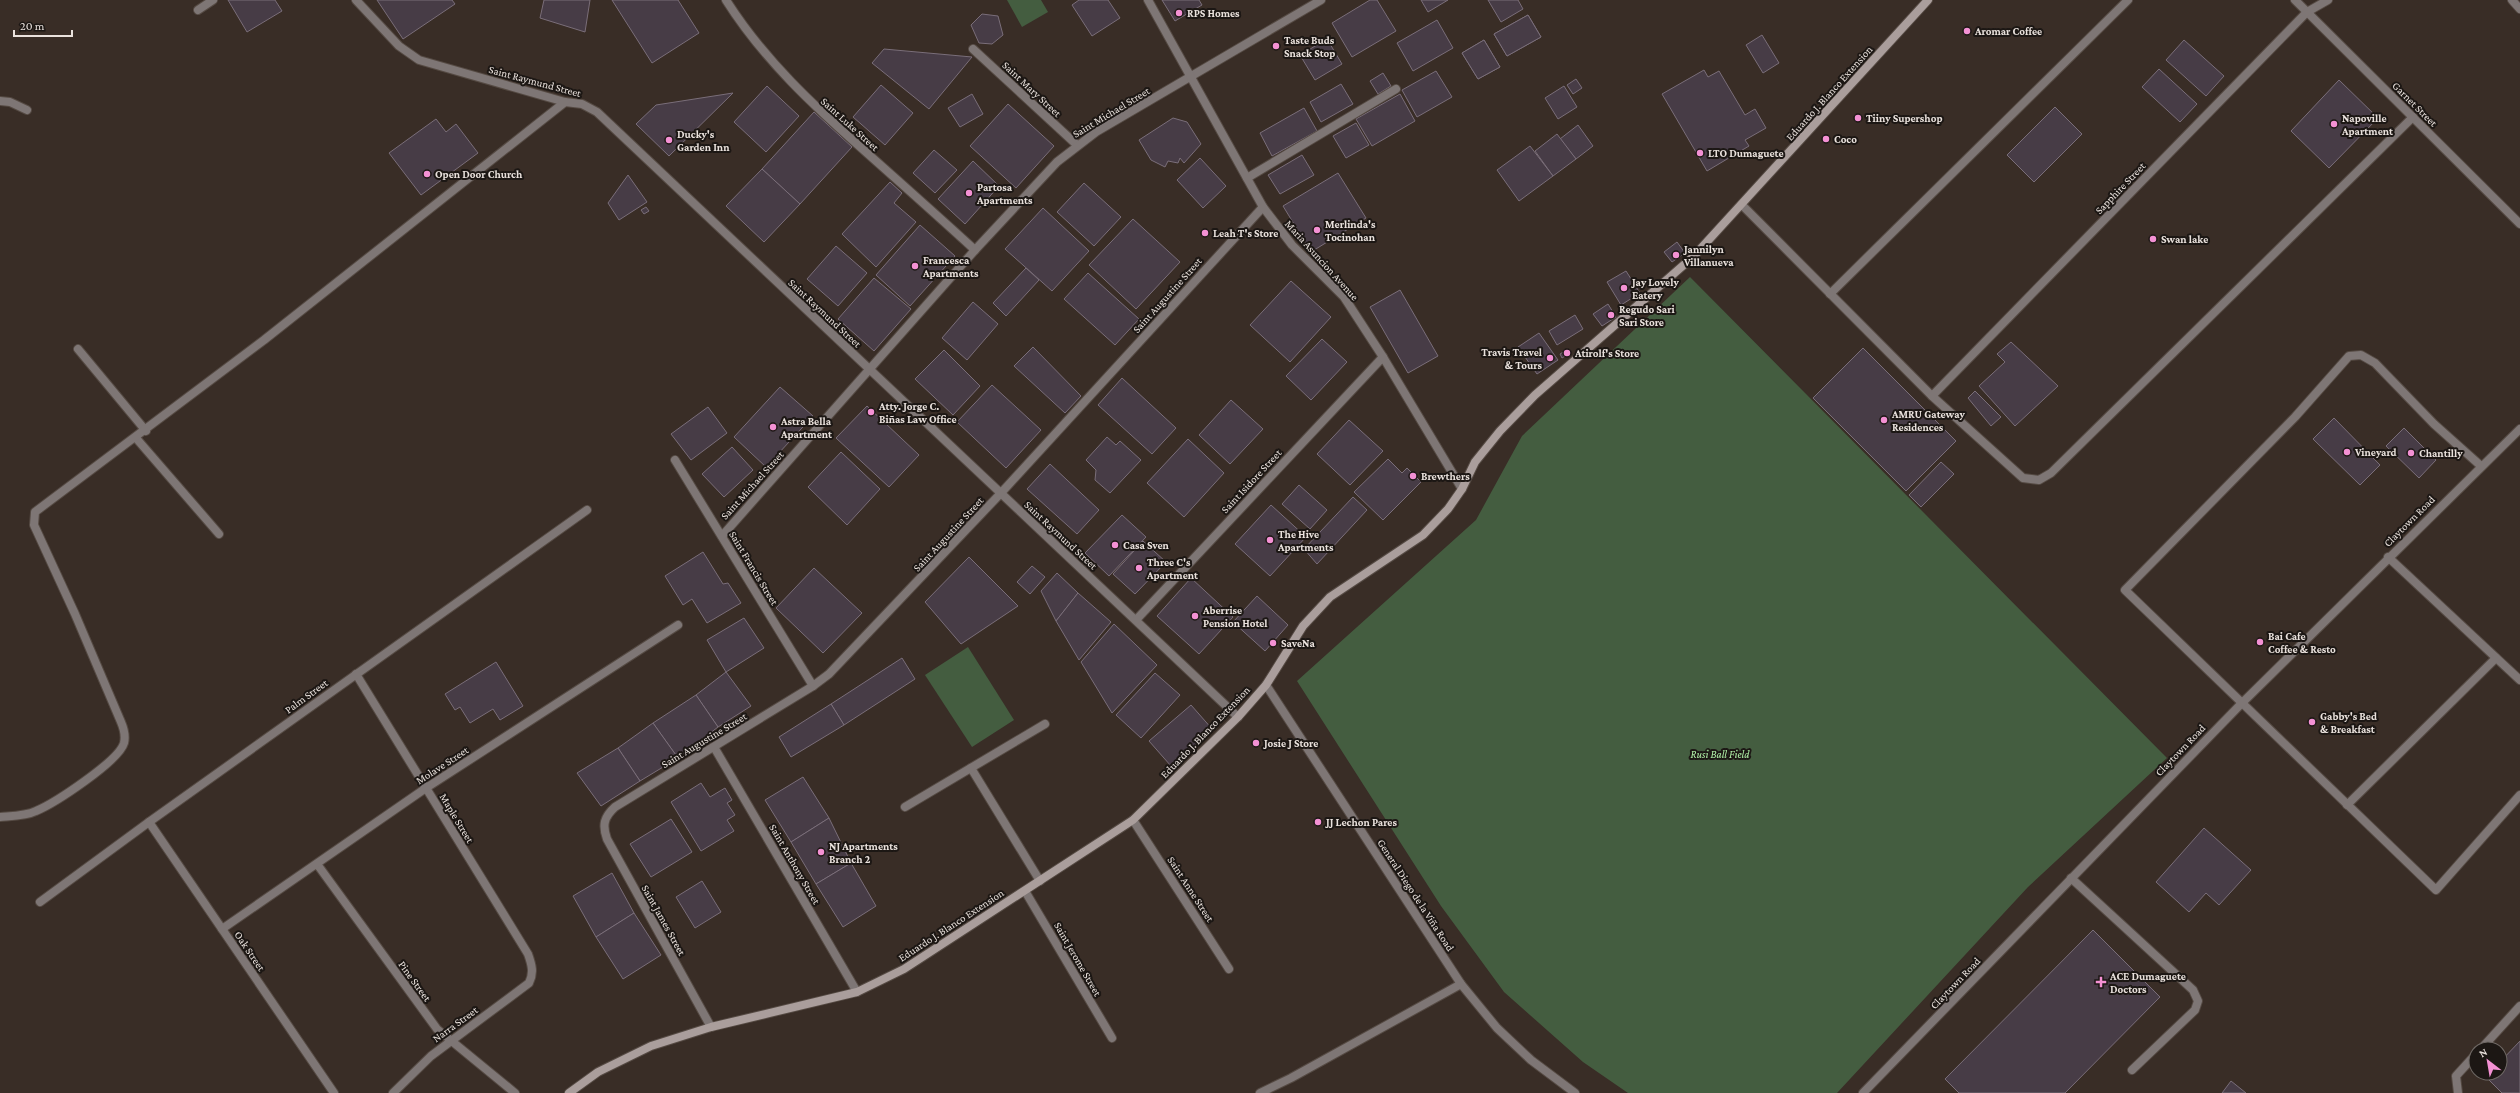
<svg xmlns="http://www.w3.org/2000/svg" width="2520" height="1093" font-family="'Crimson Pro',serif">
<rect width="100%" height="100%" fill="#392d26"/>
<!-- green -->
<g fill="#445d40">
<polygon points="1007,0 1041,0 1048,12 1022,27"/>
<polygon points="1690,277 2167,758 2028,887 1837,1093 1628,1093 1583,1062 1504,992 1441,906 1297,681 1476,520 1522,436"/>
<polygon points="968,647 1014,720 972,747 925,675"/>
</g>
<!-- building -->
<g fill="#473c46" stroke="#7a6e79">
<polygon points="228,0 275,0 282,11 247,32"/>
<polygon points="377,0 452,0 455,4 403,39"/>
<polygon points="544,0 590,0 585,32 540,18"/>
<polygon points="612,0 678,0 699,33 652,63"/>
<polygon points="1079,0 1108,0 1120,18 1092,36 1072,5"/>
<polygon points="1162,0 1199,0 1202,5 1175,21"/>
<polygon points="1370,0 1377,0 1396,31 1352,57 1332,23"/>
<polygon points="1421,0 1448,0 1428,12"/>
<polygon points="1488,0 1518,0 1523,9 1501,22"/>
<polygon points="982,14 998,16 1003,35 992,44 979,43 971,25"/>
<polygon points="1528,15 1541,37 1507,56 1494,34"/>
<polygon points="1528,15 1541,37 1507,56 1494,34"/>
<polygon points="1437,20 1453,48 1413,71 1397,43"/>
<polygon points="1762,35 1779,63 1763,73 1746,45"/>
<polygon points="1327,39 1342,64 1315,80 1300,55"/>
<polygon points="1484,40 1500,67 1478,79 1462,53"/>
<polygon points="1484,40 1500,67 1478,79 1462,53"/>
<polygon points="2184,40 2224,76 2206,96 2166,60"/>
<polygon points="884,49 972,57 929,109 872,63"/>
<polygon points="2159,69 2197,104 2180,122 2142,87"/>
<polygon points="1704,70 1708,77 1719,71 1745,115 1755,109 1766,128 1745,140 1749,146 1707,171 1662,94"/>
<polygon points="1436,71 1452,97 1417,117 1402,90"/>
<polygon points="1383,73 1391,86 1378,94 1370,81"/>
<polygon points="1576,79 1582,88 1573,94 1567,85"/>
<polygon points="2339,80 2378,118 2329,168 2291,131"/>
<polygon points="1341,84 1353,104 1321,122 1310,102"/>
<polygon points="881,85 913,113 885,145 853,117"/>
<polygon points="767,86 799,116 766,152 734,122"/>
<polygon points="1564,86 1577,107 1558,119 1545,98"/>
<polygon points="733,93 669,156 636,124 656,105"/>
<polygon points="972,94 983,114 960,127 948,108"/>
<polygon points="1400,94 1415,121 1372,146 1356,119"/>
<polygon points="1008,104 1054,146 1016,188 970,146"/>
<polygon points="2055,107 2082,134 2034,182 2007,155"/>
<polygon points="1304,108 1317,131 1272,156 1260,133"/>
<polygon points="814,112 852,147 800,204 762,169"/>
<polygon points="1173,118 1187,122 1201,144 1184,163 1180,158 1178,163 1168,161 1165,167 1151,160 1139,140"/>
<polygon points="436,119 446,132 456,124 478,153 421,195 389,153"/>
<polygon points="1356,123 1369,145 1346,158 1333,136"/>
<polygon points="1578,125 1593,146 1576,159 1560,139"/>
<polygon points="1557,134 1576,159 1553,176 1535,151"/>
<polygon points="1530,146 1553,176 1519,201 1497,170"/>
<polygon points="934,150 957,170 935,193 913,173"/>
<polygon points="1302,155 1314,175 1280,194 1268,175"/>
<polygon points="1200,158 1226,186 1203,208 1177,180"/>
<polygon points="973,161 999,186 965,224 938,199"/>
<polygon points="762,169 800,204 764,242 726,206"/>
<polygon points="1338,173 1366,218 1311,252 1283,206"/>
<polygon points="628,175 647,202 619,220 608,203"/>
<polygon points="890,182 902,193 894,203 916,222 876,267 842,234"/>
<polygon points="1084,183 1121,217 1094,246 1057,212"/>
<polygon points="646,207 649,211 644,214 641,210"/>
<polygon points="1043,208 1089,251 1052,291 1005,249"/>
<polygon points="1133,219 1180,262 1136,309 1089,265"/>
<polygon points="920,225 955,256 910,306 876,275"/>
<polygon points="1677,242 1685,253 1672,262 1664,252"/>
<polygon points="836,246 867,273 838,306 807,279"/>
<polygon points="1026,268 1039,280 1006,316 993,303"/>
<polygon points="1626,271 1640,293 1621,305 1607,282"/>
<polygon points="1088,273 1139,319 1115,345 1064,299"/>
<polygon points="874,278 911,309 874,351 838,319"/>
<polygon points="1291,281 1331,317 1290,362 1250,325"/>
<polygon points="1400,290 1438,356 1408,373 1370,307"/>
<polygon points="973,302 998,324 967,360 942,338"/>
<polygon points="1608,304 1616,317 1602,326 1593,314"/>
<polygon points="1575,315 1583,329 1557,345 1549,331"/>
<polygon points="1539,333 1558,360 1537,374 1518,347"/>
<polygon points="1322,339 1347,362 1311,400 1286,376"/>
<polygon points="2011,342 2058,386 2015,426 1979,386 2005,362 1997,354"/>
<polygon points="1033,347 1081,396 1065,413 1014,366"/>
<polygon points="1863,348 1956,441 1906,491 1813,398"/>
<polygon points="1568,349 1570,353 1562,358 1560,354"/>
<polygon points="944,350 980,386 953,415 915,379"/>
<polygon points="1122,378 1176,428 1152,454 1098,405"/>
<polygon points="992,385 1041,430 1006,468 957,422"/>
<polygon points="780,387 813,416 766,467 734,437"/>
<polygon points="1975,391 2001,417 1991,426 1968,398"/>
<polygon points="1231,400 1263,429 1230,464 1199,435"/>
<polygon points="867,406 919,455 889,487 836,438"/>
<polygon points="708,407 727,433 691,460 671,434"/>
<polygon points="2334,418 2380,465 2360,485 2313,439"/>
<polygon points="1349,420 1383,451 1350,485 1317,454"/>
<polygon points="2404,428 2436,460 2419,478 2386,446"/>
<polygon points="1107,437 1116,445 1120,441 1141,460 1110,493 1095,480 1096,470 1086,460"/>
<polygon points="1188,439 1224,473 1184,517 1147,483"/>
<polygon points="732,447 753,470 724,497 702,474"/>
<polygon points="841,452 880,489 847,525 808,487"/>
<polygon points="1388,459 1402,473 1407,468 1421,482 1383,520 1354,492"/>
<polygon points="1941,462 1954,474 1921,507 1909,495"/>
<polygon points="1050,464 1099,510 1077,534 1027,489"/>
<polygon points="1299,485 1327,510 1310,529 1282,504"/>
<polygon points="1353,497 1367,510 1317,564 1304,549"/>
<polygon points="1271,505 1306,537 1270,576 1235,544"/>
<polygon points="1122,515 1146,537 1109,576 1085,553"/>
<polygon points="1143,541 1166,562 1135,594 1113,574"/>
<polygon points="703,552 723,584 728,583 741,603 707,623 692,599 683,605 665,576"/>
<polygon points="969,557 1018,606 961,644 925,602"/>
<polygon points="1032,566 1045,577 1030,594 1017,582"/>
<polygon points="814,568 862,613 823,653 776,608"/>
<polygon points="1057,573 1078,593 1056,621 1041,591"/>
<polygon points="1191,578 1233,617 1199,654 1157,616"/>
<polygon points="1078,593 1111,622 1079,660 1056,621"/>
<polygon points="1257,596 1288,625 1265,651 1233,622"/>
<polygon points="744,618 764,648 726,672 707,640"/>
<polygon points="1114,624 1157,665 1112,713 1081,662"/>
<polygon points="902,658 915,679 844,725 831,704"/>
<polygon points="496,662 523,706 500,720 493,709 470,723 460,707 455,710 445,694"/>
<polygon points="726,672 751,706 718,727 696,695"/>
<polygon points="1155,673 1180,695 1141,738 1116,715"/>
<polygon points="696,695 718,727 678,758 653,723"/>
<polygon points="831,704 844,725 791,757 779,737"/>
<polygon points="1191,705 1213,730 1171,766 1149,741"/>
<polygon points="653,723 678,758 640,781 618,748"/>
<polygon points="618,748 640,781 601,806 577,773"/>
<polygon points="803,777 829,818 791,842 765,800"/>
<polygon points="701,783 710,797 725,788 732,800 727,803 735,815 727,820 734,831 701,851 671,802"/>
<polygon points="829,818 851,863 816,884 791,842"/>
<polygon points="671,819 692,852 651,877 630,844"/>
<polygon points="2204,828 2251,870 2219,905 2206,893 2189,912 2156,882"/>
<polygon points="851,863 876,906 843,927 816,884"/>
<polygon points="612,873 634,913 596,937 573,896"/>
<polygon points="702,881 721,912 695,928 676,897"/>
<polygon points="634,913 661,955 623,979 596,937"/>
<polygon points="2093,930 2160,997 2065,1093 1959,1093 1945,1079"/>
<polygon points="2520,1041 2520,1093 2502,1093 2486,1077 2490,1073 2500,1073 2500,1062"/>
<polygon points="2231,1081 2246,1093 2222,1093"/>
</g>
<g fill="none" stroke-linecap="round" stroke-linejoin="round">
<!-- service casing -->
<g stroke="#554a43" stroke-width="10">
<g id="service">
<polyline points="198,10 213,0"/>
<polyline points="136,438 219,534"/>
<polyline points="2071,878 2193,990 2198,1001 2195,1010 2132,1070"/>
</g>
</g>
<!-- minor casing -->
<g stroke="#554a43" stroke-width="10">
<g id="minor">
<polyline points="356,0 399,46 419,60 565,102 582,104 597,112 1238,717"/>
<path d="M726 0C764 60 814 106 867 153 903 185 939 217 975 250"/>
<polyline points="2295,0 2520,224"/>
<polyline points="2512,0 2520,9"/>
<polyline points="973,49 1077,145"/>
<polyline points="0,101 10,102 27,110"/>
<polyline points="1247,178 1396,89"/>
<polyline points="1742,205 1932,396 2023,478 2039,480 2051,473 2413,117"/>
<polyline points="1830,294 2128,0"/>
<polyline points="78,349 146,431"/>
<polyline points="1932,396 2307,12 2328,0"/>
<polyline points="675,460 813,686"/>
<polyline points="2481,466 2434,424 2375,363 2361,355 2349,356 2295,417 2125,590 2436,890 2520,795"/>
<polyline points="722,536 975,250 1057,162 1096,132 1321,0"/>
<polyline points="2388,557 2520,680"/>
<polyline points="1136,620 1383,357"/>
<path d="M356 674 528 954C532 965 534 973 529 983L431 1056 393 1093"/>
<polyline points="714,747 857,992"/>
<polyline points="971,768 1040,881"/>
<polyline points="2347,805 2496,658"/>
<polyline points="905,807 1045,724"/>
<path d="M0 817C11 816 26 816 36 811 55 803 119 761 124 743 126 735 124 729 121 722L75 614 34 525 35 512 264 340 565 102"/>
<polyline points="1133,820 1229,969"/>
<polyline points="149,822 334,1093"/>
<polyline points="317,864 437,1029 515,1093"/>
<polyline points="1025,891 1112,1038"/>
<polyline points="40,902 149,822 587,510"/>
<polyline points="222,929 426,788 678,625"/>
<path d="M711 1027 607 839C602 825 604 817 615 807L813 686 829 674 1001 493 1263 207"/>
<polyline points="2481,1049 2520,1006"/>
<polyline points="1260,1093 1291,1078 1461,984"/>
<polyline points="2458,1093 2456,1076 2476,1054"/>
</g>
</g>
<!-- tertiary casing -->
<g stroke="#554a43" stroke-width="10">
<g id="tertiary">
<polyline points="1148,0 1263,207 1292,245 1344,297 1383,357 1462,489"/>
<polyline points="1266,685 1461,984 1497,1028 1531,1060 1575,1093"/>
<polyline points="1863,1093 2241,704 2520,429"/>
</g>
</g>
<!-- secondary casing -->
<g stroke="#554a43" stroke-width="10">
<polyline id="secondary" points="569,1093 598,1072 651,1046 711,1027 857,992 904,969 1133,820 1238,717 1266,685 1303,626 1330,597 1423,535 1448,509 1462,489 1475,462 1500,431 1535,395 1694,256 1928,0"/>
</g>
<!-- service -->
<use href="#service" stroke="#7e7675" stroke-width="8"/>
<!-- minor -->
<use href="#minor" stroke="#7e7675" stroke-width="8"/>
<!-- tertiary -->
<use href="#tertiary" stroke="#7e7675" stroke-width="8"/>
<!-- secondary -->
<use href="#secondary" stroke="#aa9e9c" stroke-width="8"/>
</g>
<!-- markers -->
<g fill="#f491d4" stroke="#1c1714" stroke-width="1.5">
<circle cx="1179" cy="13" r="4"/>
<circle cx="1967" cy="31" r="4"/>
<circle cx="1276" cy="46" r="4"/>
<circle cx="1858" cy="118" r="4"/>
<circle cx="2334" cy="124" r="4"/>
<circle cx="1826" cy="139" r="4"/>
<circle cx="669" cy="140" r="4"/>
<circle cx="1700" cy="153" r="4"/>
<circle cx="427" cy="174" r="4"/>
<circle cx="969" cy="193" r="4"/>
<circle cx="1317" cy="230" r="4"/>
<circle cx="1205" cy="233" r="4"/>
<circle cx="2153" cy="239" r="4"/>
<circle cx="1676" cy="255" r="4"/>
<circle cx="915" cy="266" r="4"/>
<circle cx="1624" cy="288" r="4"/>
<circle cx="1611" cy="315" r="4"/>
<circle cx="1567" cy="353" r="4"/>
<circle cx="1550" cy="358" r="4"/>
<circle cx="871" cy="412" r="4"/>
<circle cx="1884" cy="420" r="4"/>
<circle cx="773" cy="427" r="4"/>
<circle cx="2347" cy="452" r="4"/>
<circle cx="2411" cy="453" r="4"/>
<circle cx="1413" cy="476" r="4"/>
<circle cx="1270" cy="540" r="4"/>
<circle cx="1115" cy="545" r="4"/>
<circle cx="1139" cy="568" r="4"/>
<circle cx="1195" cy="616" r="4"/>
<circle cx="2260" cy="642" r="4"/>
<circle cx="1273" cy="643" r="4"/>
<circle cx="2312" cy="722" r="4"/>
<circle cx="1256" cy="743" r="4"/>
<circle cx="1318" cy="822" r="4"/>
<circle cx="821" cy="852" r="4"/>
<path d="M2099 976h4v4h4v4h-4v4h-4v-4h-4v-4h4z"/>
</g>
<g text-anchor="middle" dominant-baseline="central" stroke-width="4" stroke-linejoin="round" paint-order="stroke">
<!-- poi labels -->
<g font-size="11" font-weight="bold" fill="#eae2dd" stroke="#1c1714" text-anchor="start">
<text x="1187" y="13">RPS Homes</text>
<text x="1975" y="31">Aromar Coffee</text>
<text x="1284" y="40">Taste Buds<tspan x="1284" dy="13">Snack Stop</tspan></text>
<text x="1866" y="118">Tiiny Supershop</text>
<text x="2342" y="118">Napoville<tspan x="2342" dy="13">Apartment</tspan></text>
<text x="677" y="134">Ducky's<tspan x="677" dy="13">Garden Inn</tspan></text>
<text x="1834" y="139">Coco</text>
<text x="1708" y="153">LTO Dumaguete</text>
<text x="435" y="174">Open Door Church</text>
<text x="977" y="187">Partosa<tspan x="977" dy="13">Apartments</tspan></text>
<text x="1325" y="224">Merlinda's<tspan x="1325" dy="13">Tocinohan</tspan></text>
<text x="1213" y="233">Leah T's Store</text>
<text x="2161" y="239">Swan lake</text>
<text x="1684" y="249">Jannilyn<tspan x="1684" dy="13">Villanueva</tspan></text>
<text x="923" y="260">Francesca<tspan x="923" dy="13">Apartments</tspan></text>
<text x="1632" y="282">Jay Lovely<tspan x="1632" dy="13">Eatery</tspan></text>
<text x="1619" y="309">Regudo Sari<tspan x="1619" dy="13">Sari Store</tspan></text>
<text x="1542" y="352" text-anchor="end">Travis Travel<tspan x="1542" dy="13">&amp; Tours</tspan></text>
<text x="1575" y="353">Atirolf's Store</text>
<text x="879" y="406">Atty. Jorge C.<tspan x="879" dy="13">Biñas Law Office</tspan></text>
<text x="1892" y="414">AMRU Gateway<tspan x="1892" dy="13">Residences</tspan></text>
<text x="781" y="421">Astra Bella<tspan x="781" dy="13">Apartment</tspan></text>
<text x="2355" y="452">Vineyard</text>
<text x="2419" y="453">Chantilly</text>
<text x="1421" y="476">Brewthers</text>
<text x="1278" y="534">The Hive<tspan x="1278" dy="13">Apartments</tspan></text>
<text x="1123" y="545">Casa Sven</text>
<text x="1147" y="562">Three C's<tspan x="1147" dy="13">Apartment</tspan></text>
<text x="1203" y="610">Aberrise<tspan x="1203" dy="13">Pension Hotel</tspan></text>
<text x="2268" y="636">Bai Cafe<tspan x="2268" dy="13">Coffee &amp; Resto</tspan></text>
<text x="1281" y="643">SaveNa</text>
<text x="2320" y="716">Gabby's Bed<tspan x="2320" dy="13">&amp; Breakfast</tspan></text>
<text x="1264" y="743">Josie J Store</text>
<text x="1326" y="822">JJ Lechon Pares</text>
<text x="829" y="846">NJ Apartments<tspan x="829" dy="13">Branch 2</tspan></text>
<text x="2110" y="976">ACE Dumaguete<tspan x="2110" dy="13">Doctors</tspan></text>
</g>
<!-- street labels -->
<g font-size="11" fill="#eae2dd" stroke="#1c1714">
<text transform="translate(535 81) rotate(15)">Saint Raymund Street</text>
<text transform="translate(1032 89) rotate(43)">Saint Mary Street</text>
<text transform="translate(1829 93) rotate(-48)">Eduardo J. Blanco Extension</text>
<text transform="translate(2415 104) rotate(45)">Garnet Street</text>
<text transform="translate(1111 112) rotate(-31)">Saint Michael Street</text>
<text transform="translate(850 124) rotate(42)">Saint Luke Street</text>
<text transform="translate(2120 188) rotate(-46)">Sapphire Street</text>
<text transform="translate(1322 260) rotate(48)">Maria Asuncion Avenue</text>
<text transform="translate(1167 295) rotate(-48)">Saint Augustine Street</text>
<text transform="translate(825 313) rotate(43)">Saint Raymund Street</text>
<text transform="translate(1251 481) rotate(-47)">Saint Isidore Street</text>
<text transform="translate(752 485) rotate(-48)">Saint Michael Street</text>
<text transform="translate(2409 521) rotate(-45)">Claytown Road</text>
<text transform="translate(948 534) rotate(-47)">Saint Augustine Street</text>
<text transform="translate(1061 535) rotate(43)">Saint Raymund Street</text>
<text transform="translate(754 568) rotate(59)">Saint Francis Street</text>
<text transform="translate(306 696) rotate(-36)">Palm Street</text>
<text transform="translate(1205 732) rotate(-46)">Eduardo J. Blanco Extension</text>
<text transform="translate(704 740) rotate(-31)">Saint Augustine Street</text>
<text transform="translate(2180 750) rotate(-46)">Claytown Road</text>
<text transform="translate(442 765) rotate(-33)">Molave Street</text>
<text transform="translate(457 818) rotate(59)">Maple Street</text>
<text transform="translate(795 864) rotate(60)">Saint Anthony Street</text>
<text transform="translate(1191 889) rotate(57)">Saint Anne Street</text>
<text transform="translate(1416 895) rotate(57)">General Diego de la Viña Road</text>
<text transform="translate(664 920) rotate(61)">Saint James Street</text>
<text transform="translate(951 925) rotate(-33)">Eduardo J. Blanco Extension</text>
<text transform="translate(250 951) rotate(56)">Oak Street</text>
<text transform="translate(1078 959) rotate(60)">Saint Jerome Street</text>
<text transform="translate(415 981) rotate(54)">Pine Street</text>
<text transform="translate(1955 983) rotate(-46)">Claytown Road</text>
<text transform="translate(455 1024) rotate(-36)">Narra Street</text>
</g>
<!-- park labels -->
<g font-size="11" font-style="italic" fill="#b3f6aa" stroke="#1c1714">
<text x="1720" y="754">Rusi Ball Field</text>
</g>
</g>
<!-- north arrow -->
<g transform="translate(2488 1061) rotate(329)"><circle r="19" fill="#1c1714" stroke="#6e6864"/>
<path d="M0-3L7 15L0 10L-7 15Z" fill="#f491d4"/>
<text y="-6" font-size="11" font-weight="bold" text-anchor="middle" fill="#eae2dd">N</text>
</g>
<!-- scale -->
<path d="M14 30v6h58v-6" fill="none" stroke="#eae2dd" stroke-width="2"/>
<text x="20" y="30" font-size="12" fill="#eae2dd" stroke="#1c1714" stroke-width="3" paint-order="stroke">20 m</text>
</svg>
